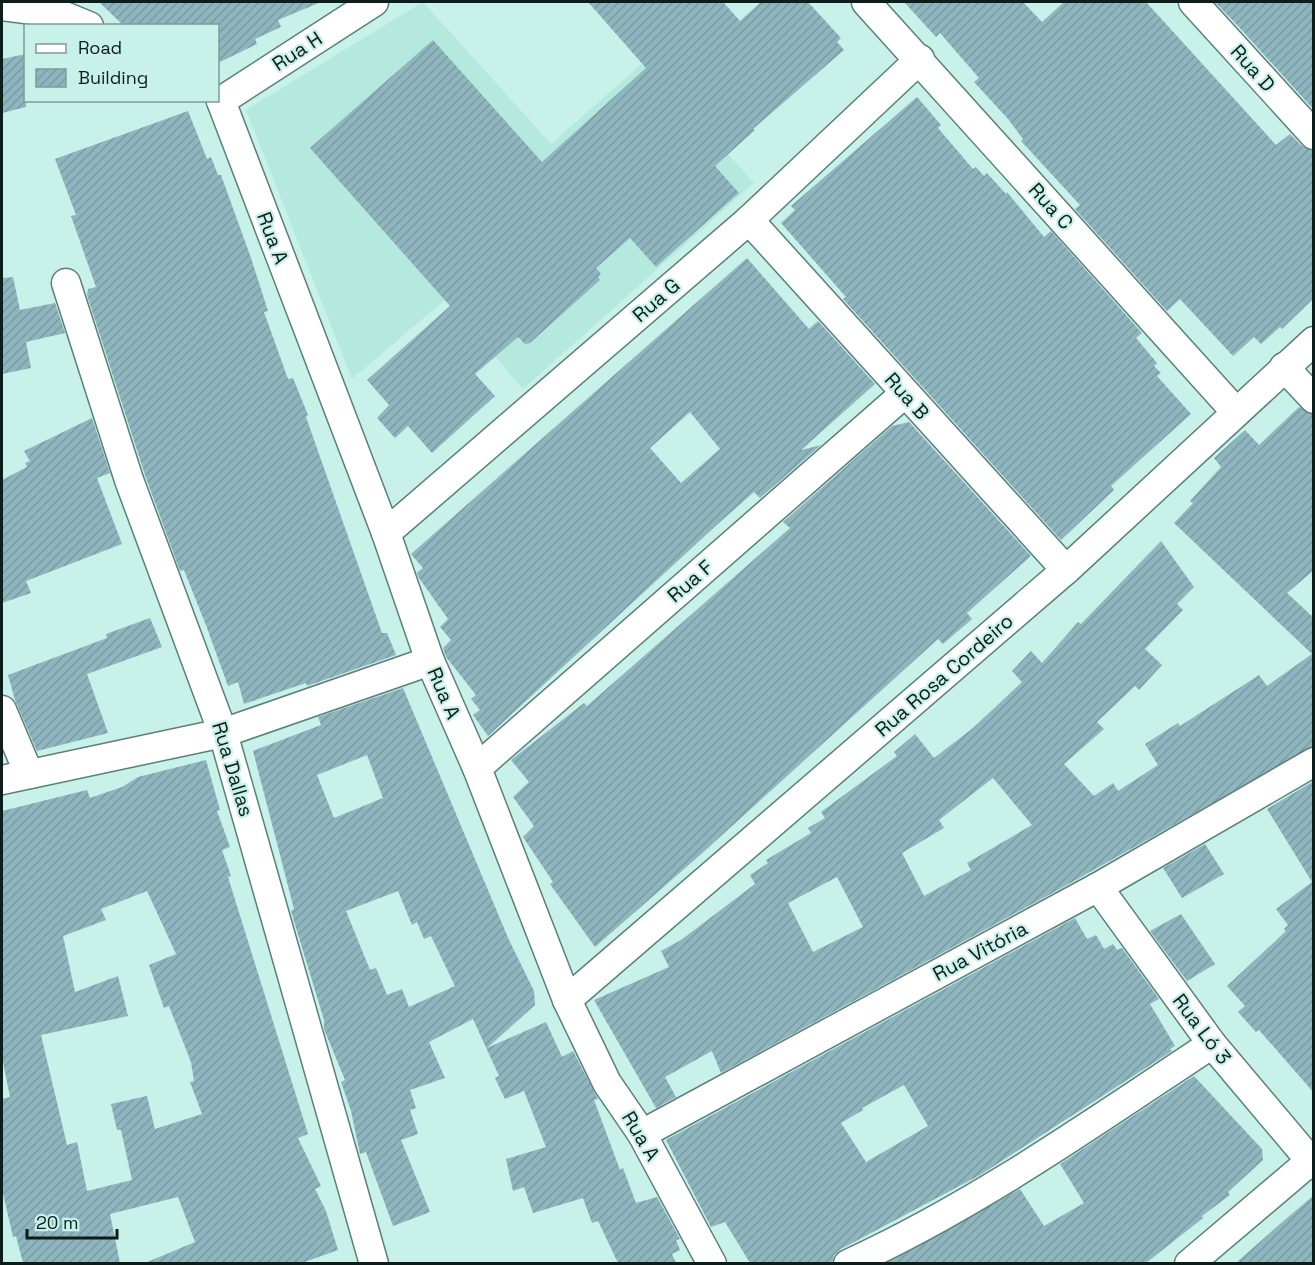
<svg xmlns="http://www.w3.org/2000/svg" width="1315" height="1265" font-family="'Space Grotesk',sans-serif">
<defs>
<pattern id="building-hatch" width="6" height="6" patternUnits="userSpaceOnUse" patternTransform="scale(1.5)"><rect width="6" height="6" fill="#8fb5be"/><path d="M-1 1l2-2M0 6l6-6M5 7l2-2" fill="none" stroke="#7a9ba3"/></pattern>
</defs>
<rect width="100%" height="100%" fill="#c8f1e9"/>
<!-- built -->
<polygon fill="#b5e9de" points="423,2 551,144 645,61 754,183 523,389 446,299 352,379 246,110"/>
<!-- building -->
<g fill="url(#building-hatch)" fill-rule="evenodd">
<polygon points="99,2 321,2 278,20 281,27 255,39 257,44 218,63 218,26 124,26"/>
<polygon points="588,2 723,2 740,21 761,2 808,2 841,38 837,42 844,50 753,129 755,130 715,166 739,193 656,267 630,238 596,268 601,274 598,277 600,280 530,343 525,344 518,337 475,374 495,396 432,453 408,426 395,438 377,418 389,405 367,380 450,306 310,148 433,40 542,162 646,68"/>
<polygon points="904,2 1023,2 1042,22 1064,2 1146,2 1276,145 1290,134 1302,146 1314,151 1314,298 1282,329 1280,327 1261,344 1254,337 1233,356 1180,299 1167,311 1075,209 1080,205 1021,141 1023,139 1008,119 974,82 979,78 940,33 936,37"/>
<polygon points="1215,2 1314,2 1314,110 1238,26"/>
<polygon points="26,54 26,107 2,113 2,59"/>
<polygon points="917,97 941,125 938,128 973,169 976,167 984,176 987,173 1006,194 1007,192 1044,237 1051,231 1142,333 1136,338 1157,363 1154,366 1161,373 1157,376 1191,414 1111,486 1114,490 1061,540 843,299 846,297 781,223 795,210 791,206"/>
<polygon points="188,111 207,159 211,157 218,175 221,175 251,258 268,311 264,312 288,379 293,378 308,415 306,417 382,633 387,633 396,655 307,686 306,683 244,704 238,682 228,686 207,628 184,570 180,571 145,475 87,295 88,289 96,287 71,216 76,215 55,159"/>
<path d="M747 258 809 329 818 321 875 384 801 450 821 445 760 498 754 492 720 522 488 736 473 715 480 710 471 699 476 695 446 657 443 648 451 640 440 627 448 619 419 578 417 573 423 568 411 554ZM690 412 720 449 681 483 650 448Z"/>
<polygon points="13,277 20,310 55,303 65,333 26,342 31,368 2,374 2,278"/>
<path d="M1299 407 1314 415V570L1287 593 1314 618V746L1058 890 721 1073 712 1051 665 1077 676 1097 656 1108 594 1000 669 967 661 951 681 940 755 884 750 875 768 863 766 860 811 833 808 828 825 818 821 812 897 756 894 752 915 734 934 758 973 728 1022 682 1012 671 1031 651 1042 663 1078 622 1081 624 1161 541 1194 587 1177 604 1183 610 1145 649 1162 665 1139 690 1135 686 1097 722 1104 729 1064 764 1094 796 1113 783 1118 791 1158 765 1145 744 1178 723 1180 726 1259 675 1267 686 1312 654 1174 523 1193 503 1190 501 1221 467 1214 458 1245 430 1259 445ZM993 778 1032 825 967 863 971 870 924 896 902 853 944 828 939 820ZM837 877 863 927 813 952 788 903Z"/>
<polygon points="92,418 110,473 97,478 122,544 26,581 31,593 2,603 2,480 27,467 25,463 30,461 24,451"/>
<polygon points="909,422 1031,556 967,613 972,619 943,644 938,639 699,856 595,947 550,884 553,882 523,837 534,826 513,797 529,782 511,760 584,703 587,706 790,528 783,522 892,426"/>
<polygon points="150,618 162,647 87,674 108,733 37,751 15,700 8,675 107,638 106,634"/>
<path d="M403 688 509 940 534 991 535 1005 487 1048 546 1022 562 1057 573 1051 598 1099 594 1100 620 1170 623 1168 636 1203 657 1197 680 1239 676 1240 680 1250 672 1254 676 1263H618L598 1221 592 1223 583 1198 533 1213 524 1187 513 1191 506 1159 546 1147 524 1091 505 1099 495 1078 499 1076 473 1019 429 1042 445 1078 410 1090 416 1108 410 1110 418 1134 401 1140 430 1212 393 1226 366 1152 360 1154 351 1111 341 1082 345 1080 324 1029V1020L291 911 294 909 253 751 321 725 318 717ZM367 755 383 798 334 818 317 775ZM398 891 412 925 417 922 424 939 431 936 455 986 409 1007 402 989 387 995 376 968 370 970 346 911Z"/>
<path d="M206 760 220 810 217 811 230 847 222 850 231 876 228 877 308 1134 298 1138 321 1186 315 1189 326 1211 338 1250 302 1263H145L195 1242 178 1197 110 1214 120 1263H23L16 1236 13 1237 2 1189V1099L10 1097 2 1057V811L87 790 90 798 122 787 138 777ZM147 891 176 954 149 965 164 1008 169 1006 191 1062 194 1081 190 1082 202 1114 155 1129 147 1096 111 1104 117 1130H121L132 1180 87 1191 77 1142 67 1145 41 1035 128 1016 118 976 75 992 63 936 106 920 101 909Z"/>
<polygon points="1314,781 1314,1093 1259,1030 1256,1032 1238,1012 1245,1006 1227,986 1286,931 1284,929 1288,925 1276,909 1312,882 1267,809"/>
<polygon points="1205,844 1224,874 1182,898 1163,868"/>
<polygon points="1181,914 1215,964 1187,981 1150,931"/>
<path d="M1075 918 1087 939 1096 935 1104 949 1113 944 1117 950 1122 948 1159 999 1150 1004 1175 1046 1170 1049 1172 1051 980 1175 841 1249 834 1255 832 1263H750L725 1222 711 1227 666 1140ZM904 1085 928 1126 866 1162 841 1123 863 1110 862 1108Z"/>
<polygon points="1194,1076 1262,1149 1263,1160 1228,1192 1230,1195 1202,1216 1203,1218 1146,1263 887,1263 1020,1189 1044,1226 1084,1203 1060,1164"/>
<polygon points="1314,1195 1314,1263 1236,1263 1280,1224"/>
</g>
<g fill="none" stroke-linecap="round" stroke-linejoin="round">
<!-- street casing -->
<g stroke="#5a8079" stroke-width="31">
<g id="street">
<polyline points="866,2 1235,411"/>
<polyline points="1193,2 1314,135"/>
<polyline points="2,6 57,13 89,26"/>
<polyline points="221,101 386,533 430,661 477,768 567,1000 607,1083 642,1134 712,1264"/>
<polyline points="221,101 374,2"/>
<polyline points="749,220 1066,570"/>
<polyline points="66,283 129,480 223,733 374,1264"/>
<polyline points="1284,367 1314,399"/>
<polyline points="386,533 749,220 920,59"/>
<polyline points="2,710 29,774"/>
<polyline points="477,768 904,394"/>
<polyline points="2,780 223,733 430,661"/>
<polyline points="1098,887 1212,1044 1314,1165"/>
<polyline points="567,1000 1066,570 1314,341"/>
<polyline points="642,1134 1098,887 1314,762"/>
<path d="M848 1264C977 1205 1094 1122 1212 1044"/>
<polyline points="1189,1264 1314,1158"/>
</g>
</g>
<!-- street -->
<use href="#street" stroke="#fff" stroke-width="28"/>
</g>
<g text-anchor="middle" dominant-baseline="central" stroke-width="4.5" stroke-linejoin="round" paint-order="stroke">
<!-- street labels -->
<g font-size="20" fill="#0d1d1a" stroke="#c8f1e9">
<text transform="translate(297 51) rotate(-33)">Rua H</text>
<text transform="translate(1253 68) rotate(48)">Rua D</text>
<text transform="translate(1051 206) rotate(48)">Rua C</text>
<text transform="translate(273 238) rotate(69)">Rua A</text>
<text transform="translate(656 300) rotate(-41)">Rua G</text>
<text transform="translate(907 396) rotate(48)">Rua B</text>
<text transform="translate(690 581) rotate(-41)">Rua F</text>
<text transform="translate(944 675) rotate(-41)">Rua Rosa Cordeiro</text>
<text transform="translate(444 693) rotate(67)">Rua A</text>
<text transform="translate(233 769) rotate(73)">Rua Dallas</text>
<text transform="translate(980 951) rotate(-28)">Rua Vitória</text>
<text transform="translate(1202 1029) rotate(53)">Rua Ló 3</text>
<text transform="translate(641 1136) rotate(59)">Rua A</text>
</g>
</g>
<!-- border -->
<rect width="1315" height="1265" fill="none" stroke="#0d1d1a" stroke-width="6"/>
<!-- legend -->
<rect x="24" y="24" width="195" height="78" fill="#c8f1e9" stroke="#7d9c96" stroke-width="1.5"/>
<rect x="36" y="44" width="30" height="9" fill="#ffffff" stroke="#7d9c96" stroke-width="1.5"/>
<text x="78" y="54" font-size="18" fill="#0d1d1a">Road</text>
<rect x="36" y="69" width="30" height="18" fill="url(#building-hatch)" stroke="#7d9c96" stroke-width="1.5"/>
<text x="78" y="84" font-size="18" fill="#0d1d1a">Building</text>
<!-- scale -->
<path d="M27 1229v9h90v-9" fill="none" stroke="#0d1d1a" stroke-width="3"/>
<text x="36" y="1229" font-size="18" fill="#0d1d1a" stroke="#c8f1e9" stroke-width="4.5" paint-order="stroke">20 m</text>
</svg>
